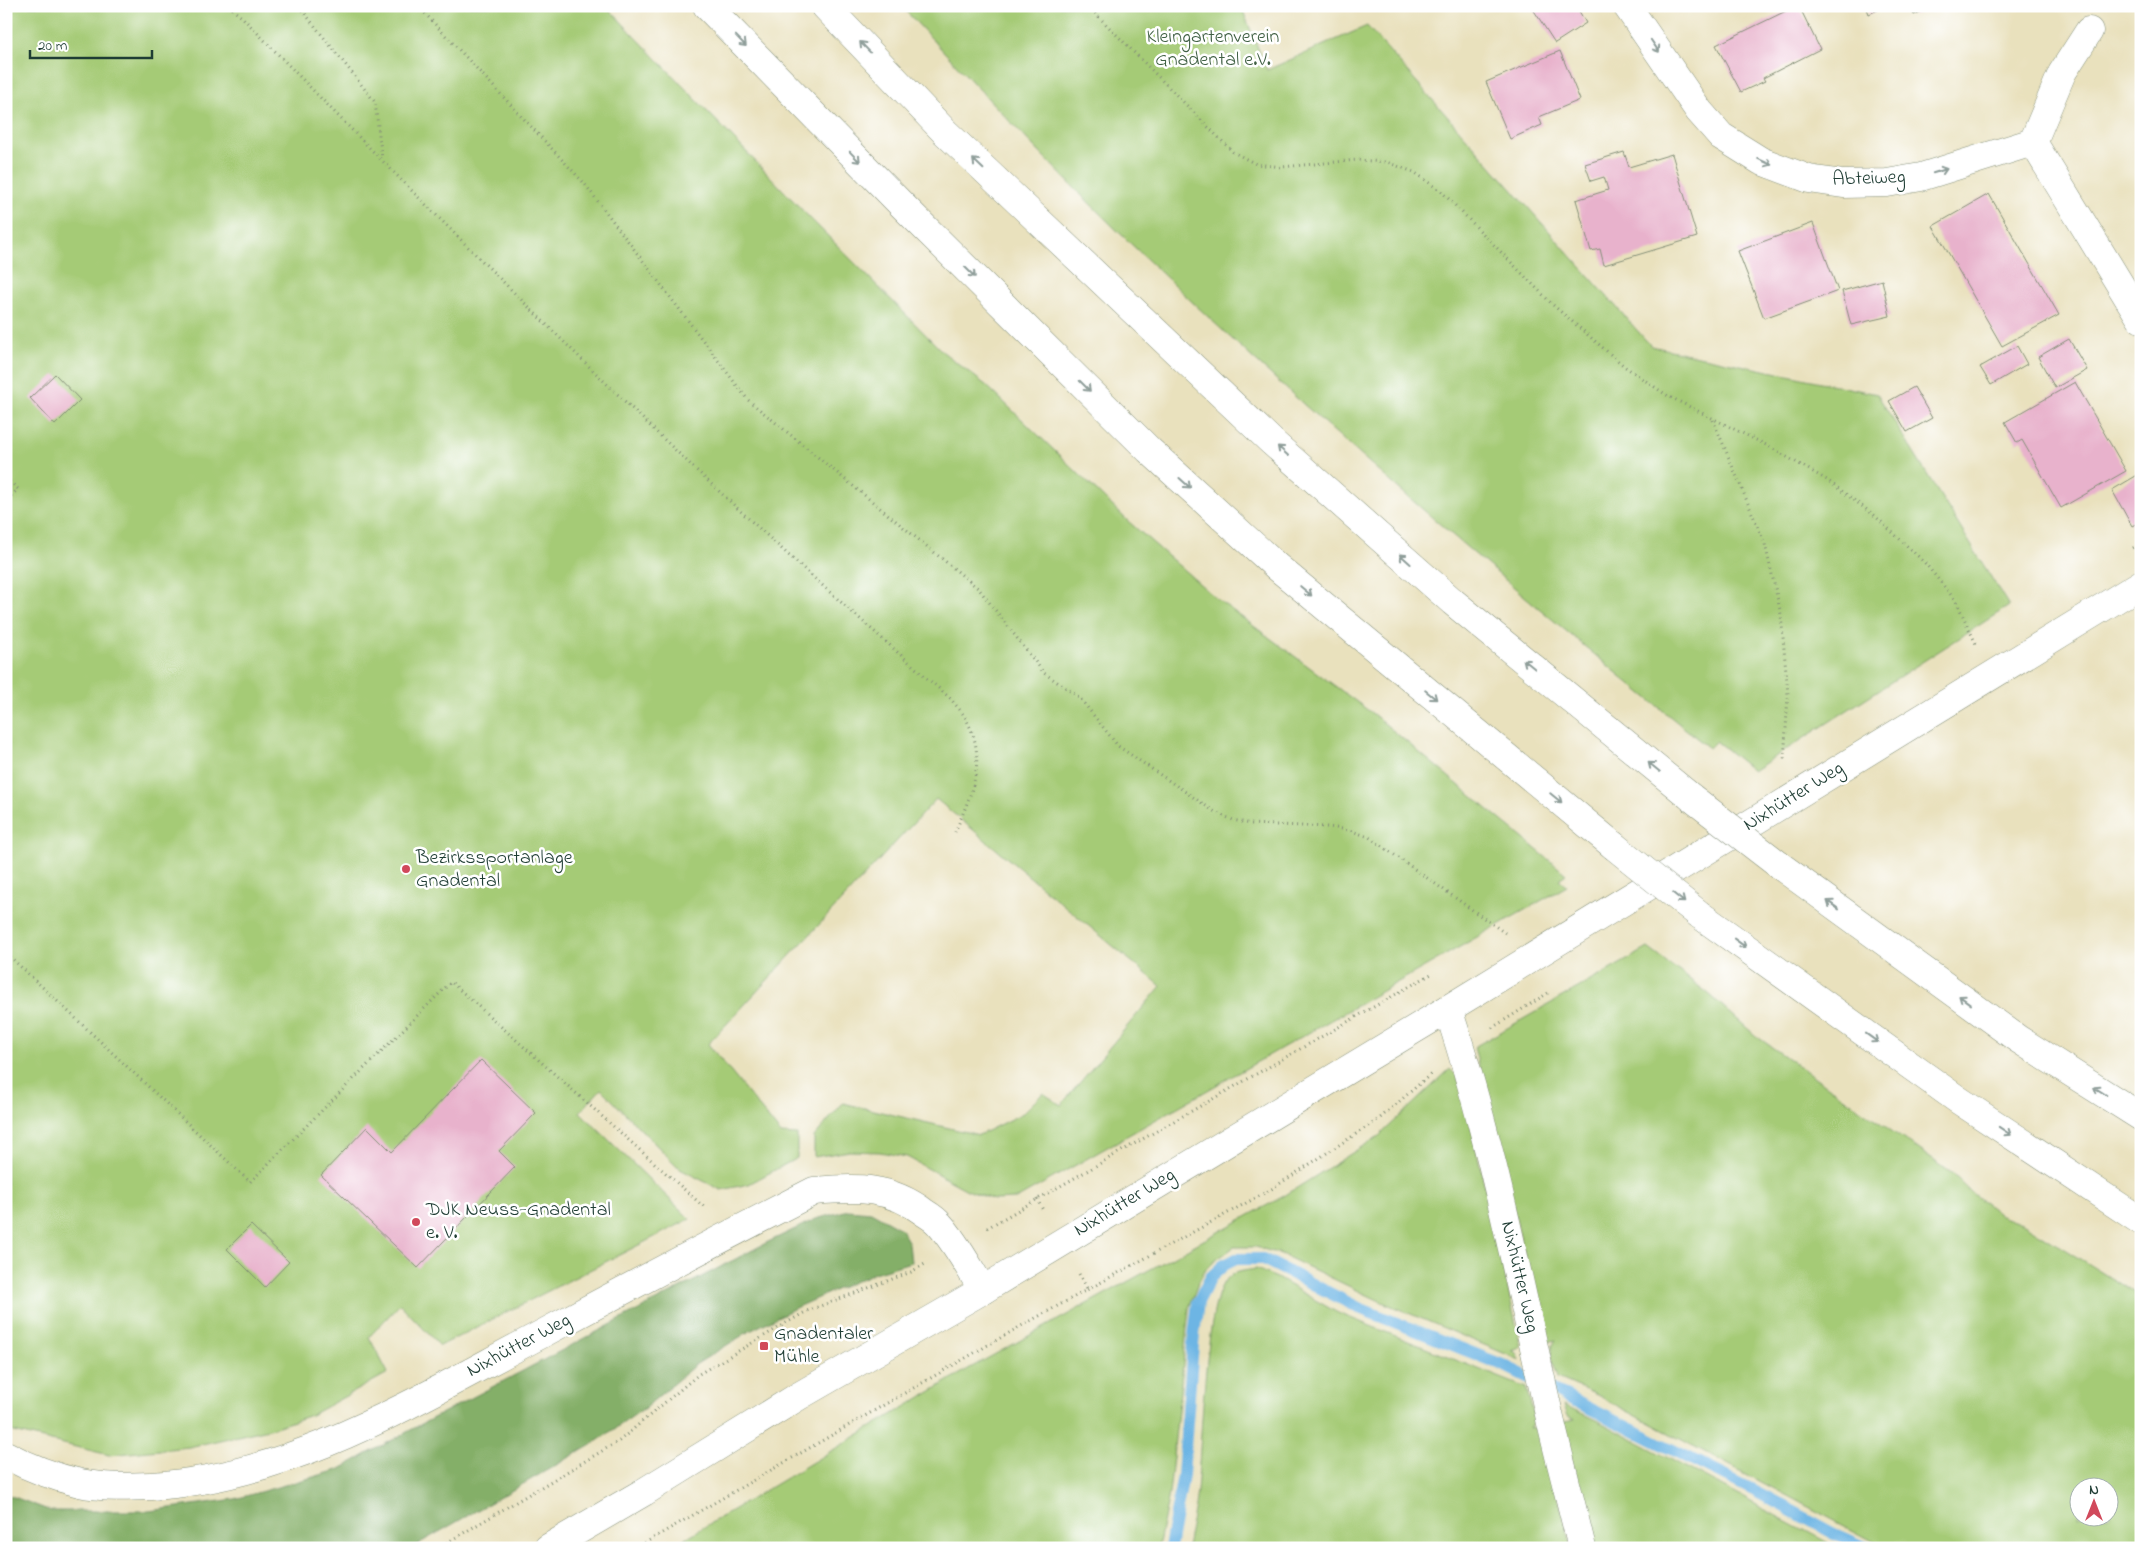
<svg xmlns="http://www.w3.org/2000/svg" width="2147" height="1554" font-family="'Indie Flower',sans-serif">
<rect width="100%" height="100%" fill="#fff"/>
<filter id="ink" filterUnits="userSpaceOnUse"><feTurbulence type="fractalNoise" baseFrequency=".02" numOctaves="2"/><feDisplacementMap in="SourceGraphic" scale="10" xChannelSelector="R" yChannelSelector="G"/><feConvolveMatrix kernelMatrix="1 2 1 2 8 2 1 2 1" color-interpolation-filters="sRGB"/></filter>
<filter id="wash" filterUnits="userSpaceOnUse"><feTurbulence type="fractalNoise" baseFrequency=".0096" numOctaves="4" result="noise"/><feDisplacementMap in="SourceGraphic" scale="20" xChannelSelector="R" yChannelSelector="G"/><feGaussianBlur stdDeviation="1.12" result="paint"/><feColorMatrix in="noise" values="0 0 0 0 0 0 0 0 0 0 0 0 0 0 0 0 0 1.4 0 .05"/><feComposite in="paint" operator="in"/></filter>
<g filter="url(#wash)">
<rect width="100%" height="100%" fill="#e9e1bd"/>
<!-- green -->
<g fill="#a5cb76" stroke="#628455" fill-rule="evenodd">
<polygon points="6,6 606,6 808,216 943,352 987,386 1129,522 1217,599 1373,714 1566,874 1559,879 1567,886 1016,1199 994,1200 967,1190 907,1157 880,1152 849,1151 814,1157 814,1137 843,1103 979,1135 1023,1113 1043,1093 1061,1105 1161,986 936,799 708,1044 781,1134 797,1135 797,1158 749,1184 721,1190 680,1169 601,1089 580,1112 690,1219 440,1346 400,1304 369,1337 388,1373 311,1415 273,1428 189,1447 109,1455 6,1430"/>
<path d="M901 6H1241L1267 70 1367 26 1651 346 1877 394 2009 606 1753 771 1716 741 1709 748C1517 593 1329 433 1151 263 1064 181 983 93 901 6Z"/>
<path d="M1648 948 1709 994 1756 1036 1953 1174 1973 1194 1998 1214 2024 1224 2141 1297V1548H1886L1597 1395 1558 1378C1555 1367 1547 1350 1556 1340L1546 1342 1474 1047ZM2080 1486H2110V1516H2080Z"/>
<polygon points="1450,1069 1456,1075 1463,1090 1521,1347 1511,1350 1517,1353 1520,1360 1382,1302 1281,1254 1256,1247 1234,1247 1208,1266 1198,1283 1189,1308 1169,1494 1158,1548 669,1548 970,1368 1284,1196 1379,1136"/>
<path d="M1256 1269 1277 1278 1338 1313 1526 1388C1529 1400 1538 1418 1529 1428L1539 1427 1572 1548H1187C1190 1529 1195 1510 1197 1491 1201 1453 1205 1304 1225 1281 1233 1271 1244 1271 1256 1269Z"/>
<polygon points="1564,1405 1602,1423 1838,1548 1593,1548 1562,1422 1575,1419 1568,1416"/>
</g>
<!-- forest -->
<polygon fill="#84af67" stroke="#52764e" points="848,1210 871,1212 901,1229 909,1243 911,1262 874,1273 797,1307 748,1332 695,1365 646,1407 593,1444 411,1548 6,1548 6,1494 51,1511 149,1511 235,1499 338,1470 416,1427 766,1243 816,1219"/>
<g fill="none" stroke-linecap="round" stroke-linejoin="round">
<!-- stream -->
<polyline stroke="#6db5e4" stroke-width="12" points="1170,1548 1183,1475 1193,1344 1198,1302 1211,1277 1224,1265 1236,1259 1263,1259 1359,1308 1503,1365 1757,1492 1835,1534 1867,1548"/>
</g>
<g id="blocks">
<!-- building -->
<g fill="#e8b2cc">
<polygon points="1531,6 1576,6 1586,23 1555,43"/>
<polygon points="1786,6 1799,6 1820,49 1763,78 1765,81 1741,92 1716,45 1788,10"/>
<polygon points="1866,6 1886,6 1869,14"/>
<polygon points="1909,6 1933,6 1914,15"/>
<polygon points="1560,51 1580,100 1539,117 1542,125 1510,139 1486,82"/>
<polygon points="1624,152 1629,167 1672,154 1697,237 1604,265 1600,249 1591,251 1576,200 1608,190 1604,177 1591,181 1585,164"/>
<polygon points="1989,194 2059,315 2002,346 1933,226"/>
<polygon points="1813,223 1838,291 1764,318 1738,251"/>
<polygon points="1882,280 1890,316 1851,325 1842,291"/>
<polygon points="2069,339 2087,370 2055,388 2038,357"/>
<polygon points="2017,346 2027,364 1991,385 1980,367"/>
<polygon points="55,374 80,400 55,425 30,398"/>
<polygon points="2075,382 2126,471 2061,508 2022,440 2017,443 2005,422"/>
<polygon points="1914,387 1932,418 1907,432 1889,401"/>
<polygon points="2141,473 2141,521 2132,526 2112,490"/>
<polygon points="481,1060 536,1113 499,1151 515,1167 418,1268 321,1175 367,1127 392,1152"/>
<polygon points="251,1225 289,1262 265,1287 227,1249"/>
</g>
</g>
</g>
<g filter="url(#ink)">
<use href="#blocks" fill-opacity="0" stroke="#848f78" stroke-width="1"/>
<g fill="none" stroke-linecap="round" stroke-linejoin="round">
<!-- minor casing -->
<g stroke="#848f78" stroke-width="29">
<g id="minor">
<polyline points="1627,6 1699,111 1721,136 1761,161 1809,179 1843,184 1887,183 1921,177 2033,142"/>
<polyline points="2033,142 2141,319"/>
<polyline points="2033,142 2062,73 2089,31"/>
<path d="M1448 1009C1493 1145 1519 1284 1551 1423 1561 1465 1572 1506 1582 1548"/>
<path d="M6 1455C30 1468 54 1477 80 1483 103 1488 128 1487 151 1486 292 1478 418 1399 540 1335 631 1286 722 1238 814 1191 856 1187 890 1186 925 1213 930 1216 936 1220 940 1225 957 1244 969 1268 983 1290"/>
</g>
</g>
<!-- major casing -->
<g stroke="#848f78" stroke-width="29">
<polyline id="major" points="548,1548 644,1492 799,1396 983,1290 1448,1009 2141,584"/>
</g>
<!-- highway casing -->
<g stroke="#848f78" stroke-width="29">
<g id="highway">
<polyline points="707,6 900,203 1149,450 1276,566 1614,846"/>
<polyline points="825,6 945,132 1272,442 1453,602 1692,798"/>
<polyline points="1779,865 2018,1039 2141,1117"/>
<polyline points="1700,915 1957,1099 2141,1221"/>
</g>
</g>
<!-- path -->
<g stroke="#848f78" stroke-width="3" stroke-dasharray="1 4" stroke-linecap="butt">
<path d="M228 6 243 18C374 154 508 288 644 420 743 516 847 608 951 699 956 706 964 713 967 721 988 760 971 795 955 832"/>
<polyline points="299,6 375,102 382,159"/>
<polyline points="418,6 584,183 748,400 979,589 1044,673 1079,697 1118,746 1215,812 1233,820 1251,824 1329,827 1349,830 1369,837 1505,933"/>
<polyline points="1088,6 1233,152 1256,164 1282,167 1357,160 1386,162 1414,172 1441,191 1553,305 1624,366 1668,396 1768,446 1827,480 1874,515 1924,562 1956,601 1976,644"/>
<polyline points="1713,420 1765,544 1781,614 1788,695 1784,762"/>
<polyline points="6,478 18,489 6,501"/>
<polyline points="2133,548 2141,543"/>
<polyline points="6,953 250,1182 451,982 704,1207"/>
<polyline points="1492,1028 1548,993"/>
<polyline points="1037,1199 1044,1212"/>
<polyline points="987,1228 1433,973"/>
<polyline points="1079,1274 1088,1290"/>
<polyline points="438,1548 619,1441 699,1374 807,1311 911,1272 925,1264"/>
<polyline points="636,1548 1021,1326 1270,1190 1379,1119 1431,1074"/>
</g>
<!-- minor -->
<use href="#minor" stroke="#fff" stroke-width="28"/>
<!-- major -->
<use href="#major" stroke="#fff" stroke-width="28"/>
<!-- highway -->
<use href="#highway" stroke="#fff" stroke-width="28"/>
<!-- highway-bridge casing -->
<g stroke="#848f78" stroke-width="29" stroke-linecap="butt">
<g id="highway-bridge">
<polyline points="1692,798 1779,865"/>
<polyline points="1614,846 1700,915"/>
</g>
</g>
<!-- highway-bridge -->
<use href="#highway-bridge" stroke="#fff" stroke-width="28"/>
</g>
<!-- one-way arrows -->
<defs><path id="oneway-shaft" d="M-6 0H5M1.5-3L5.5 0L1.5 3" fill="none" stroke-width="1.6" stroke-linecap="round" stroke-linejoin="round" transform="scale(1.25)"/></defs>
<g stroke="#8f9e9a">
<use href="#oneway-shaft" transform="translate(741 41) rotate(46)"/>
<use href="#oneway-shaft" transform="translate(1655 46) rotate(56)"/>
<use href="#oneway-shaft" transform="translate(865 47) rotate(-134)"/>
<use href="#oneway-shaft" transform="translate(855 157) rotate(46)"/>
<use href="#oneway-shaft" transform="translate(1765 162) rotate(24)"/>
<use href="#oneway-shaft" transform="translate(978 164) rotate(-136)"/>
<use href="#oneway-shaft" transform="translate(1940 171) rotate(-17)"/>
<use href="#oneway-shaft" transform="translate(970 272) rotate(45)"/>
<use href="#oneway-shaft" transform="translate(1085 386) rotate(45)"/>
<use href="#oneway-shaft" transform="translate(1283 451) rotate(-138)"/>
<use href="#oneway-shaft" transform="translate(1185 483) rotate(42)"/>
<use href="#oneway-shaft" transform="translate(1405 559) rotate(-138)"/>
<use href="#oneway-shaft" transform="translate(1306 591) rotate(40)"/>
<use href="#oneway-shaft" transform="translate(1529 664) rotate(-141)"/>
<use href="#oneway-shaft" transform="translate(1431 695) rotate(39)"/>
<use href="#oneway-shaft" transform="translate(1654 767) rotate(-141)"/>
<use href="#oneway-shaft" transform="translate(1556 798) rotate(39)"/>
<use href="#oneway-shaft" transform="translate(1679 898) rotate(39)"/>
<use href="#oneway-shaft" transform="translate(1833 905) rotate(-144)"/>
<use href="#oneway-shaft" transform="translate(1740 943) rotate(36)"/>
<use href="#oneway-shaft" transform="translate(1965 1000) rotate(-144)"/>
<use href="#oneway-shaft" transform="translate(1872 1038) rotate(36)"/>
<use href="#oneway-shaft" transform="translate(2100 1091) rotate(-148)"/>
<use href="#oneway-shaft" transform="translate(2005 1131) rotate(34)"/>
</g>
</g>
<!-- markers -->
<g fill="#d1495b" stroke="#fff" stroke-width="2">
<circle cx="406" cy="869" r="5"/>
<circle cx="416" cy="1222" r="5"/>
<rect x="759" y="1341" width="10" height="10" rx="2.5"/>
</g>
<g text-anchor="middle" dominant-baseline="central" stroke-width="5" stroke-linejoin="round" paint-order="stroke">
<!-- park labels -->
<g font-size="20" fill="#406044" stroke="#fff">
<text x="1213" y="37">Kleingartenverein<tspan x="1213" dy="23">Gnadental e.V.</tspan></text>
</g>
<!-- street labels -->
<g font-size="20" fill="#1f3d34" stroke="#fff">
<text transform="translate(1869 179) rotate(-2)">Abteiweg</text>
<text transform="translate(1794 797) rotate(-32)">Nixhütter Weg</text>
<text transform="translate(1125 1203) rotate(-31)">Nixhütter Weg</text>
<text transform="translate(1519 1277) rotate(77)">Nixhütter Weg</text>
<text transform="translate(519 1346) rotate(-28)">Nixhütter Weg</text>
</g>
<!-- poi labels -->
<g font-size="20" fill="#1f3d34" stroke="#fff" text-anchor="start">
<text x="416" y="858">Bezirkssportanlage<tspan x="416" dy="23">Gnadental</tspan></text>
<text x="426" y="1210">DJK Neuss-Gnadental<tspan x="426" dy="23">e. V.</tspan></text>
<text x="774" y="1334">Gnadentaler<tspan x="774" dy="23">Mühle</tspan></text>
</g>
</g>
<!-- margin -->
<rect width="2147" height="1554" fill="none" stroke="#fff" stroke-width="25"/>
<!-- north arrow -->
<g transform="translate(2094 1502)"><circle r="24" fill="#ffffff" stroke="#a5b1ae"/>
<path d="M0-4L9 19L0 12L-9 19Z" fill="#d1495b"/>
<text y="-8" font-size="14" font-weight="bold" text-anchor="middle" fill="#1f3d34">N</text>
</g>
<!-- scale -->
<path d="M30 50v8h122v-8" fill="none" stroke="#1f3d34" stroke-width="2.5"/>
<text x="38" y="50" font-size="15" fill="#1f3d34" stroke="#ffffff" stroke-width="4" paint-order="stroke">20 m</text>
</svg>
